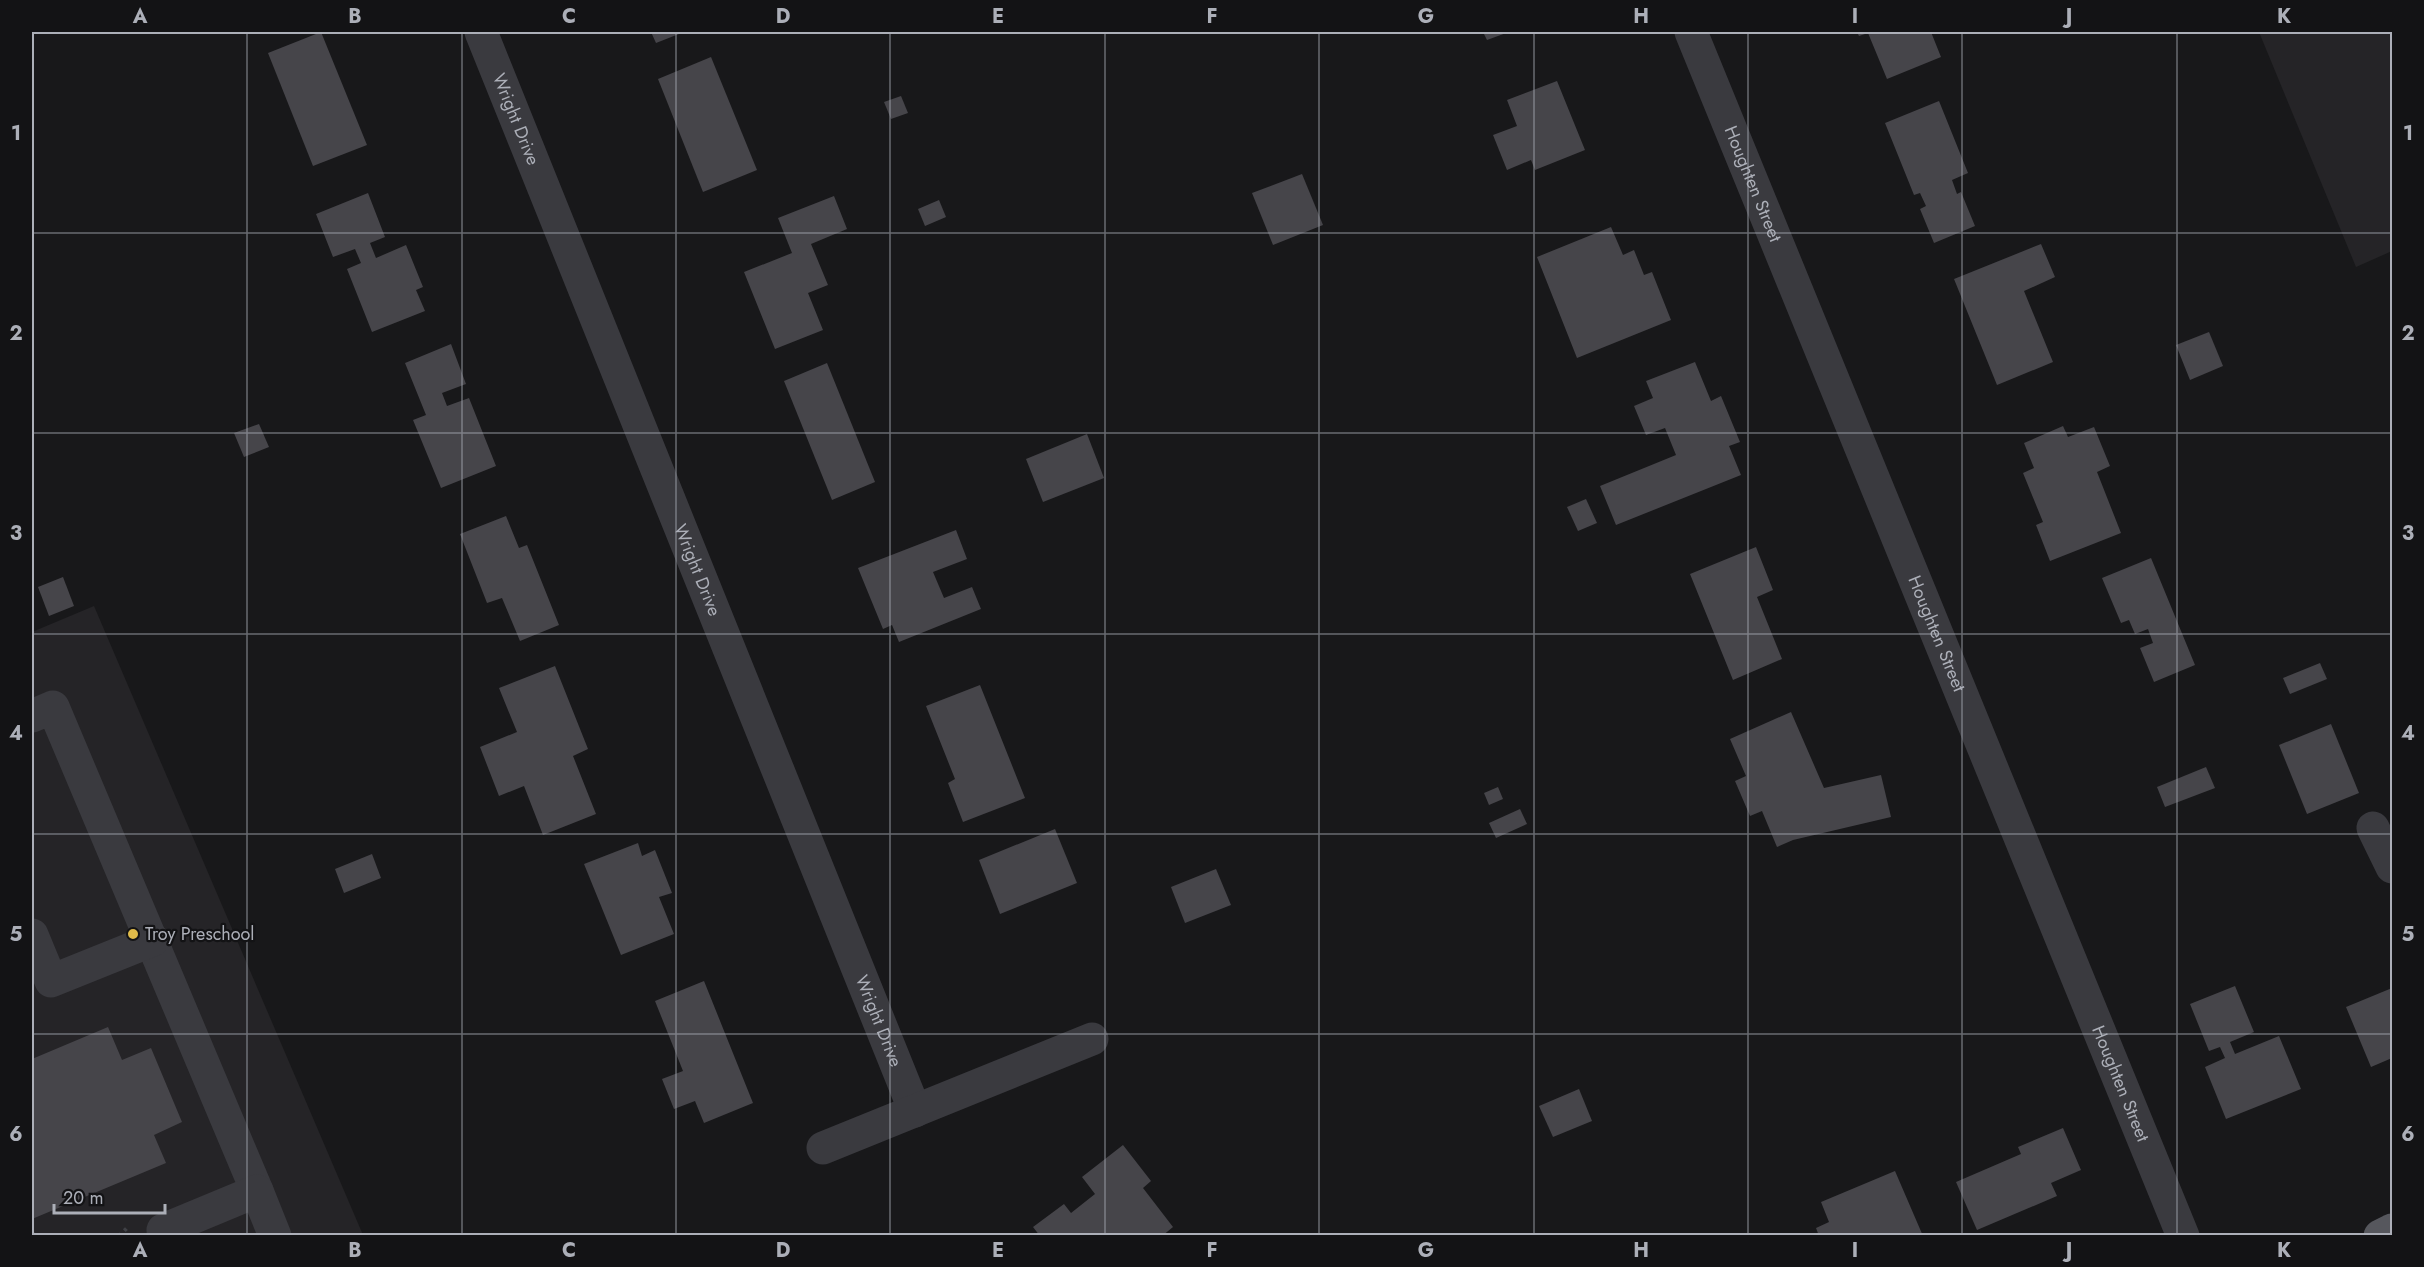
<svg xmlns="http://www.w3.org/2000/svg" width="2424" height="1267" font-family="Jost,sans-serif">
<rect width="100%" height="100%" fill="#18181a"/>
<!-- built -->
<g fill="#252427">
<polygon points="2259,32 2392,32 2392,251 2356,267"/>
<polygon points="94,606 363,1235 32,1236 32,632"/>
</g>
<!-- building -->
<g fill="#46454a">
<polygon points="321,32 367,145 313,166 268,53"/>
<polygon points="651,32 684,32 656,43"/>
<polygon points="1483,32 1509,32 1487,40"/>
<polygon points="1857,32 1931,32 1941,57 1887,79 1868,33 1859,36"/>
<polygon points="711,57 757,170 703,192 658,79"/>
<polygon points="1557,81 1585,150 1535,170 1531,160 1507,170 1493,135 1517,126 1507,100"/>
<polygon points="901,96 908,113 891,119 884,102"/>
<polygon points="1939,101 1968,173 1952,180 1957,194 1961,192 1975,226 1934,243 1920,209 1926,206 1920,193 1914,195 1885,123"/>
<polygon points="1302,174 1323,225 1273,245 1252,193"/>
<polygon points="368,193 385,237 370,243 376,258 406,245 423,287 416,290 425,311 372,332 347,269 361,263 355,249 333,257 316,214"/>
<polygon points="834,196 847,229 811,244 828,285 808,293 823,330 775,349 744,272 792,253 778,218"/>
<polygon points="939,200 946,217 925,226 918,209"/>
<polygon points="1611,227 1623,255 1634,250 1644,275 1652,272 1671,320 1577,358 1537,257"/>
<polygon points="2041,244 2055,277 2024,291 2053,362 1997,385 1954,279"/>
<polygon points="2209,332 2223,366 2190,380 2176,345"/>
<polygon points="451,344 466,384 442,393 447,406 469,398 496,466 441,488 413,420 426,415 405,363"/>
<polygon points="1695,362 1711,401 1721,396 1740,442 1729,446 1741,475 1616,525 1600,486 1676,455 1665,428 1646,435 1634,406 1653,398 1646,381"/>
<polygon points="827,363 875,482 832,500 784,381"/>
<polygon points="259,424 269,447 244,457 234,433"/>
<polygon points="2063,426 2068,437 2094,427 2110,466 2097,472 2121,533 2050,561 2036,525 2043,522 2023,473 2034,468 2024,443"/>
<polygon points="1087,434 1104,478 1043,502 1026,459"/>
<polygon points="1586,499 1597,523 1578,531 1567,507"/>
<polygon points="506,516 519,548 527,545 559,625 520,641 502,598 487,603 460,534"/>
<polygon points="956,530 967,559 933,572 944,598 972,587 981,609 899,642 892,625 883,629 858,568"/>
<polygon points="1756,547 1773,590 1757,597 1782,659 1733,680 1690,574"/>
<polygon points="2151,558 2195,665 2154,682 2140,648 2153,643 2148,629 2135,634 2129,620 2121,623 2102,578"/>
<polygon points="63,577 74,606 49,616 38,587"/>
<polygon points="2320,663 2327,679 2290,694 2283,678"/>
<polygon points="555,666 588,749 573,756 596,814 543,835 524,786 499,796 480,747 517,732 499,688"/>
<polygon points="980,685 1025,798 963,822 948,783 955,779 926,706"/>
<polygon points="1791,712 1824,788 1881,775 1891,817 1793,840 1777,847 1762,811 1750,816 1735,781 1746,776 1730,739"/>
<polygon points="2331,724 2359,793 2307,814 2279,745"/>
<polygon points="2206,767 2215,788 2165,807 2157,787"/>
<polygon points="1498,787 1503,799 1489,805 1484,793"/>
<polygon points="1520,809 1527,824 1496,838 1489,823"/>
<polygon points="1055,829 1077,883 1000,914 979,860"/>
<polygon points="638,843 642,856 655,850 672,893 659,897 674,934 621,955 584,864"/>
<polygon points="372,854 381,878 344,893 335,869"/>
<polygon points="1216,869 1231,905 1185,923 1171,887"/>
<polygon points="704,981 753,1103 704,1123 695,1101 674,1109 662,1079 683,1071 655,1001"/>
<polygon points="2235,986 2254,1032 2230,1042 2235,1054 2279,1036 2301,1089 2226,1119 2205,1067 2225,1058 2220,1047 2209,1051 2190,1004"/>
<polygon points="2392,988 2392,1058 2371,1067 2346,1007"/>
<polygon points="108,1027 122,1060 151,1048 182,1122 154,1135 166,1163 32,1219 32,1059"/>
<polygon points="1579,1089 1592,1121 1553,1137 1539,1106"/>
<polygon points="2063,1128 2081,1170 2051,1183 2057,1196 1977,1230 1956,1182 2021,1154 2018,1147"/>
<polygon points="1123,1145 1151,1181 1143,1188 1173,1227 1162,1236 1040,1236 1033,1227 1064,1204 1071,1213 1095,1194 1082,1177"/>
<polygon points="1895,1171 1923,1236 1819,1236 1816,1228 1829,1222 1821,1202"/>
</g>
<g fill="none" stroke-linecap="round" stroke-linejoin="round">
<!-- path -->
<g stroke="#404146" stroke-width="4" stroke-dasharray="3 4.5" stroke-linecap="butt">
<polyline points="32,1232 34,1236"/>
<polyline points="119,1236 127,1228"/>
</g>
<!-- minor -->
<g stroke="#3a3a3f" stroke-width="33">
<path id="s1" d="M481 32 915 1111"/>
<path id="s2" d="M1691 32 2183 1236"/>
<polyline points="32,716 53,707 257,1191"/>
<polyline points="2373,828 2392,867"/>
<polyline points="32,935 51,981 153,940"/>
<polyline points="823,1148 1092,1039"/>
<polyline points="165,1236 163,1230 257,1191 275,1236"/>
</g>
<!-- major -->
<polyline stroke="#56575d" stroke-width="33" points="2380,1236 2392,1230"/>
</g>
<!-- grid -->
<path fill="none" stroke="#acafb8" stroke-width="1.5" stroke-opacity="0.55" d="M247 32V1236M462 32V1236M676 32V1236M890 32V1236M1105 32V1236M1319 32V1236M1534 32V1236M1748 32V1236M1962 32V1236M2177 32V1236M32 233H2392M32 433H2392M32 634H2392M32 834H2392M32 1034H2392"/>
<!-- markers -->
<circle fill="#e0bb4a" stroke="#131315" stroke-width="2" cx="133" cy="934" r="6"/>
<g text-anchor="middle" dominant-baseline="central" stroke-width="4.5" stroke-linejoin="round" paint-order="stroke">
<!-- street labels -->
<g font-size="18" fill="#acafb8" stroke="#131315">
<text stroke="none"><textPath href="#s1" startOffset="94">Wright Drive</textPath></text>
<text stroke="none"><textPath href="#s2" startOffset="164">Houghten Street</textPath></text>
<text stroke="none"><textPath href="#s1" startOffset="580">Wright Drive</textPath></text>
<text stroke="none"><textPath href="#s2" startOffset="650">Houghten Street</textPath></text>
<text stroke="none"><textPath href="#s1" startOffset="1066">Wright Drive</textPath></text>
<text stroke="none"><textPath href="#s2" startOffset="1136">Houghten Street</textPath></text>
</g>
<!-- poi labels -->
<g font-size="18" fill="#acafb8" stroke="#131315" text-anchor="start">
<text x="145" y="934">Troy Preschool</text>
</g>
</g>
<!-- border -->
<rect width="2424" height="1267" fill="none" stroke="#131315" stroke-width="66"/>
<!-- scale -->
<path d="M54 1204v9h111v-9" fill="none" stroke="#acafb8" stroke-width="3"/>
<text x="63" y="1204" font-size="18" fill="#acafb8" stroke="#131315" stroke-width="4.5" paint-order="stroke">20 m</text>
<rect x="33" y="33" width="2358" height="1201" fill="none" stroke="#acafb8" stroke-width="2"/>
<g font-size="20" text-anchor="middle" font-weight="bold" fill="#acafb8">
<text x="140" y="23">A</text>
<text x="355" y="23">B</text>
<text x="569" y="23">C</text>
<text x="783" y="23">D</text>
<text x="998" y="23">E</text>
<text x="1212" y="23">F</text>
<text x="1426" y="23">G</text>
<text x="1641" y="23">H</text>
<text x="1855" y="23">I</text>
<text x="2069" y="23">J</text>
<text x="2284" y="23">K</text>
<text x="16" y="140">1</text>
<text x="2408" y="140">1</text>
<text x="16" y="340">2</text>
<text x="2408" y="340">2</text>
<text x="16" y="540">3</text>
<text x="2408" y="540">3</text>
<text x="16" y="740">4</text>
<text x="2408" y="740">4</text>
<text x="16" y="941">5</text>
<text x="2408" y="941">5</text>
<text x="16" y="1141">6</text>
<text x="2408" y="1141">6</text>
<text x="140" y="1257">A</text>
<text x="355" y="1257">B</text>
<text x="569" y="1257">C</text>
<text x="783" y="1257">D</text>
<text x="998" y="1257">E</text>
<text x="1212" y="1257">F</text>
<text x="1426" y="1257">G</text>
<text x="1641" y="1257">H</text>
<text x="1855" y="1257">I</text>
<text x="2069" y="1257">J</text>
<text x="2284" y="1257">K</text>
</g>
</svg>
